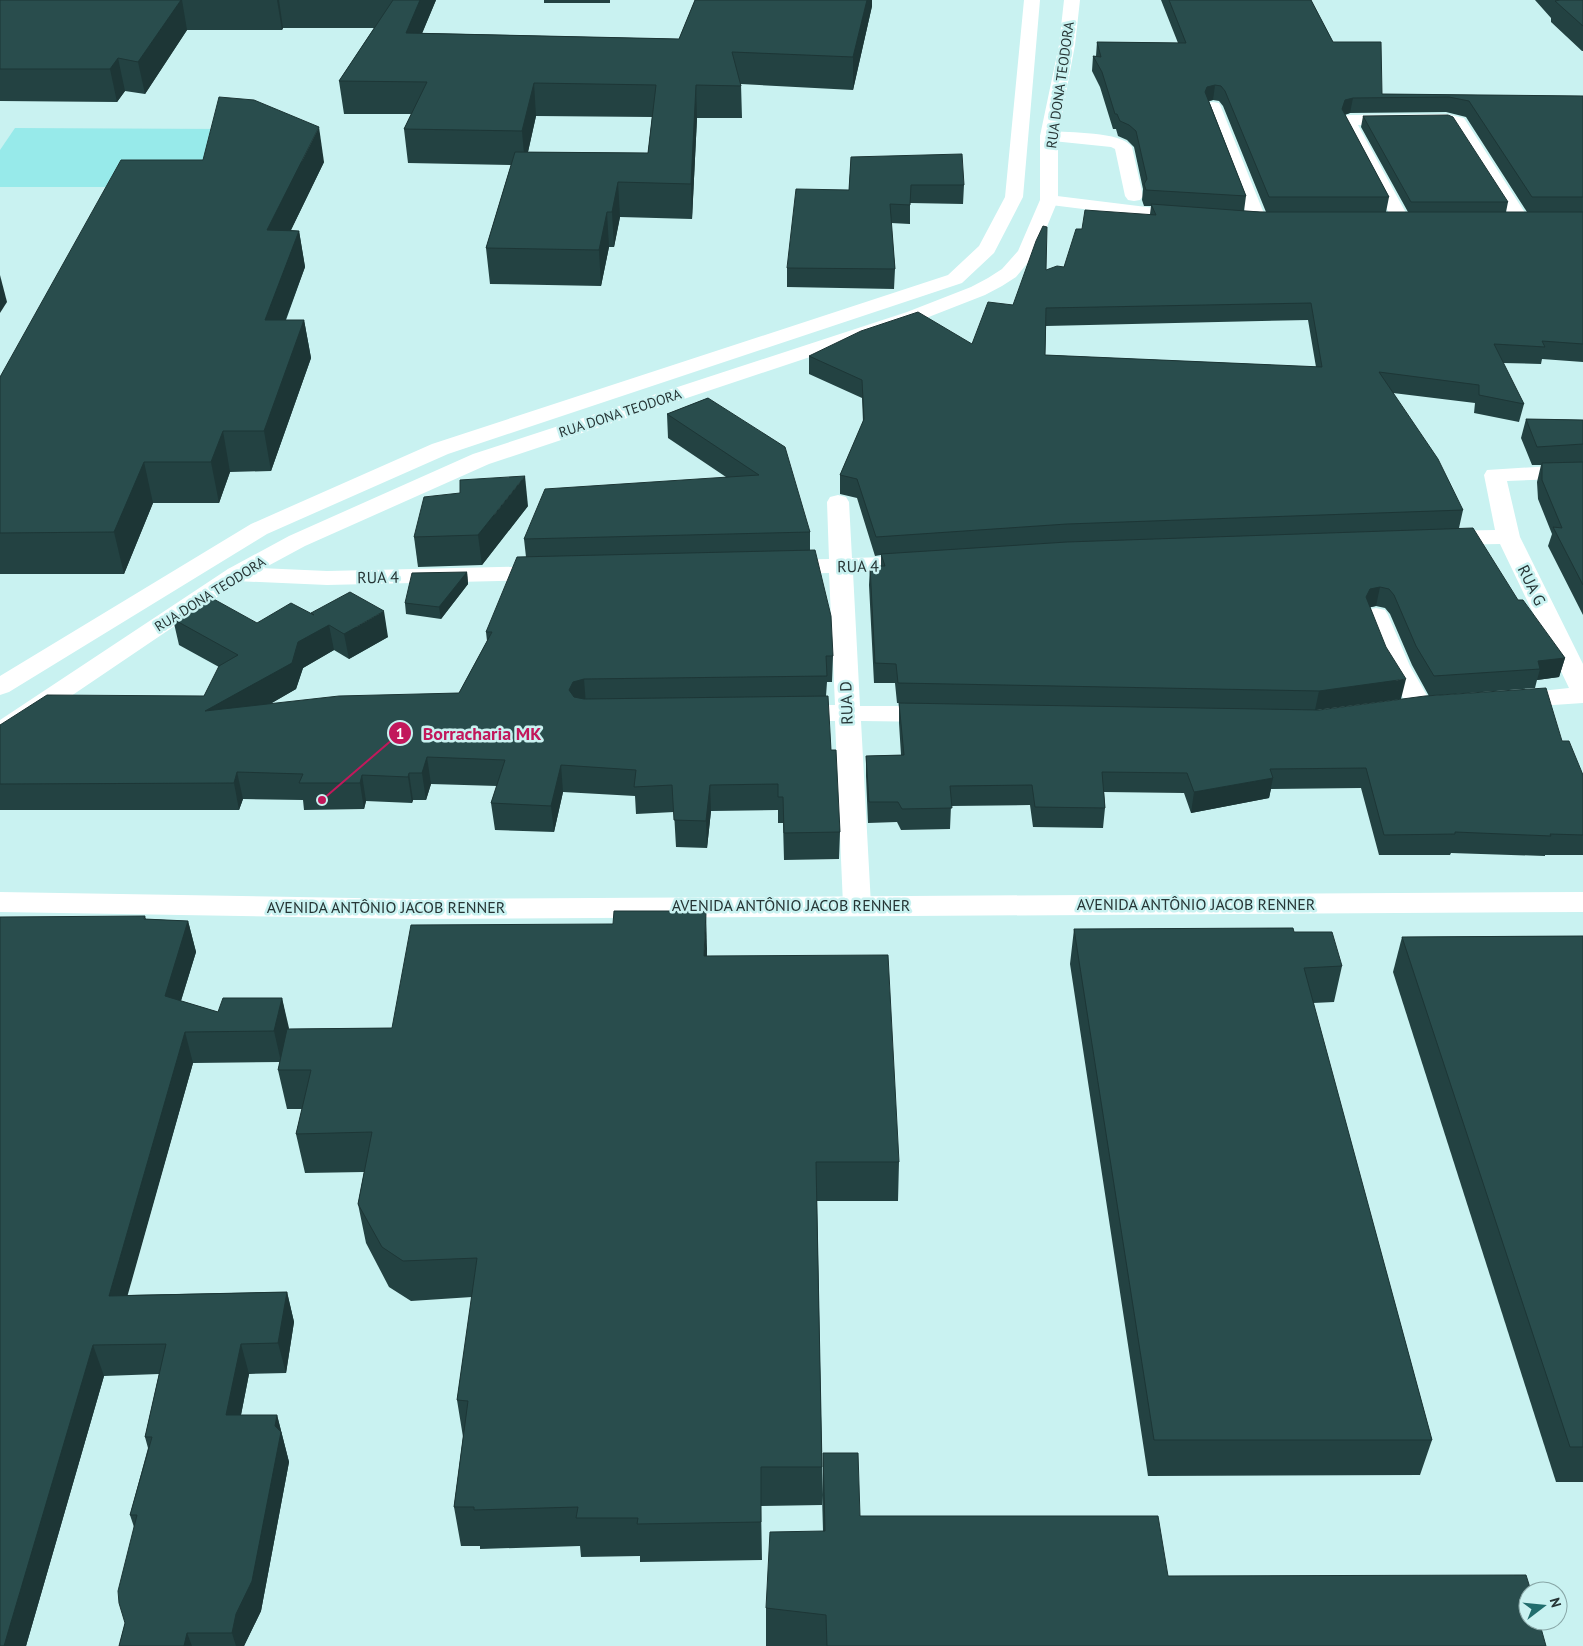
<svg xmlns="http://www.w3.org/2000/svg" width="1583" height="1646" font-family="'PT Sans',sans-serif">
<rect width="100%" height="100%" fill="#c9f2f1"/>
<!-- green -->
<polygon fill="#97eaea" points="15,128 228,129 198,187 0,187 0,150"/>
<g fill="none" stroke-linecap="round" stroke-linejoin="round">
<!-- pedestrian -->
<polygon fill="#fff" fill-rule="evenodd" points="1376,608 1385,610 1388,615 1410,666 1433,706 1429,711 1420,714 1411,711 1384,666 1364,615 1367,610"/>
<!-- minor -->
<g fill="#fff" fill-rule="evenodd">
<polygon points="1213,102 1219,103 1221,107 1267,221 1264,225 1258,227 1252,225 1249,221 1205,107 1207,103"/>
<polygon points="1446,114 1464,118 1531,222 1528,226 1522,228 1516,226 1452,126 1358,125 1411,222 1408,226 1402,228 1396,226 1341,124 1344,116 1350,115"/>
<path d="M1049 131C1069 133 1121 131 1132 147L1143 196 1140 200 1134 201 1128 200 1125 196 1115 149 1111 147 1043 140 1040 136 1043 132Z"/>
<polygon points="1049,195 1187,212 1193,213 1196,217 1193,221 1187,222 1043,204 1040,200 1043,196"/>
<polygon points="1583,464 1583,478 1507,481 1520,537 1583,664 1583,703 1511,708 1502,705 1498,700 1502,695 1569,688 1500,544 1442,545 1434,543 1430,538 1434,533 1442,531 1495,530 1484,475 1487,470"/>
<polygon points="838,495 846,497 849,502 852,558 918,556 926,558 930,563 926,568 918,570 853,572 860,706 937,706 946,708 950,714 946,720 937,722 861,721 871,905 867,912 857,915 847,912 843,905 835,721 792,721 783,719 779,713 783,707 792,705 835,705 829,573 781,574 773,572 769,567 773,562 781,560 829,559 827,502 830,497"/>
<polygon points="548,566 556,568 560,573 556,578 548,580 327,585 236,581 228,579 224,574 228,569 236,567 327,571"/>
</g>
<!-- secondary -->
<g fill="#fff" fill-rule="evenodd">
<polygon points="1024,0 1040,0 1023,197 994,253 962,283 448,454 267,534 9,692 0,695 0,676 251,524 432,444 948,275 979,246 1005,197"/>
<polygon points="1064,0 1080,0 1075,45 1058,136 1058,200 1036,253 1016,277 1002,286 985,295 921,320 489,464 305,546 244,579 9,738 0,740 0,720 228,569 289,536 473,454 907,312 971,287 988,278 1002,269 1018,251 1040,200 1040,136 1059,45"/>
<polygon points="0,892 411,899 1583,892 1583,912 411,919 0,912"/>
</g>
</g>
<!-- wall -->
<g fill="#234242" fill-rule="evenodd">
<path d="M0 0H436L422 33 679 39 695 0H872V6L853 90 741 84 742 118H697L692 219 620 217 614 247H609L601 286 490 284 486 248 511 165 408 163 404 129 411 114H344L339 81 374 28H283L282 30H187L145 94 125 91 117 102 0 101ZM536 116 652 117 648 153 528 152Z"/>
<rect x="544" y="0" width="66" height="3"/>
<path d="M1161 0H1311L1333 42 1382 94 1583 96V362L1542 359 1541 364 1503 363 1524 404 1519 422 1474 413 1475 403 1393 393 1463 510 1459 528 1565 658 1559 677 1537 680 1535 688 1429 696 1412 665 1390 614 1385 608 1376 606 1370 607 1401 699 1316 710 1562 741 1583 775V855H1545V856L1451 853 1450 855H1379L1361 788 1271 789 1269 798 1191 813 1184 793 1104 792 1105 808 1103 828 1033 827 1030 805 951 806 950 829 901 830 897 822 868 823 866 776V756L901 755 899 723V703H897L895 683H874L869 585 870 566H881V555L875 556 857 498 840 494V475L863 422 862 398 809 374V356L972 344 1013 305 1046 270 1064 267 1082 229 1150 214 1151 206H1144L1142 200 1143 189 1134 147 1127 140 1118 136 1116 129H1113L1100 87 1092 71 1093 56H1096L1097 42 1178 43ZM1213 100 1219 101 1223 106 1266 212 1244 211 1246 196 1209 101ZM1446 112 1466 117 1527 212H1506L1508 202 1363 116 1361 127 1408 212H1386L1389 197 1345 115 1350 113ZM1308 320 1316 367 1045 355 1046 326Z"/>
<polygon points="1535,0 1583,0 1583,51 1582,51 1551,22 1551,18"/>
<polygon points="851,157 964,185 963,204 910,203 910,224 891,223 895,269 894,289 787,287 787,268 849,190"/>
<polygon points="203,160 324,162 291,230 299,231 305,267 286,320 304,320 311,358 271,471 230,472 219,503 153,503 124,574 0,574 0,377"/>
<polygon points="708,398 810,532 810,550 833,656 832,682 827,682 826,696 831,750 840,832 839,859 784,860 783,823 778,823 778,810 711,811 707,848 676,847 674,812 636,814 635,796 563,792 554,832 495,830 491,803 497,786 431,784 426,800 413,800 412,803 366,801 364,809 304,810 303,800 243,799 239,810 0,810 0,725 204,696 219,667 179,645 173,619 257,623 311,613 388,637 349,659 334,650 303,668 296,689 270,704 459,693 487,641 486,632 526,557 524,539 726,477 668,438 667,414"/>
<polygon points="1526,419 1583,420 1583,615 1548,546 1552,534 1538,499 1537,482 1541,465 1532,465 1521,438"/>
<polygon points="528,506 482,565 418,567 414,537"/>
<polygon points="467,572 468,584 441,619 406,614 405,603"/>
<polygon points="145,916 146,919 188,921 196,952 181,1001 218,1012 282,998 288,1029 392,1028 707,949 707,956 899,1162 898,1201 817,1201 822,1467 822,1505 761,1506 762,1560 640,1562 640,1556 581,1557 580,1546 480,1549 480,1546 461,1546 454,1507 463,1437 457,1400 472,1297 411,1301 389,1287 366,1243 358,1204 364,1172 305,1173 296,1134 302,1109 287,1109 278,1070 280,1062 193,1063 127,1295 287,1292 294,1322 286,1373 249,1374 241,1415 277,1415 289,1462 261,1611 244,1646 119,1646 125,1623 134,1527 130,1515 148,1448 145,1437 159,1374 104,1376 26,1646 0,1646"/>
<polygon points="1074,929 1294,932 1342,966 1334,1002 1313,1003 1432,1440 1420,1475 1148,1476 1070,964"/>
<polygon points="1583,936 1583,1482 1556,1482 1393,972 1402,937"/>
<polygon points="823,1453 860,1516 1168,1576 1546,1646 766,1646 766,1608 823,1531 822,1495"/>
</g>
<!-- shaded-wall -->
<g fill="#1d3636">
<polygon points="181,0 182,0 187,30 145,94 138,62"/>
<polygon points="277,0 279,0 283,28 282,30"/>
<polygon points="420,0 436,0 409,65 406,33"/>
<polygon points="867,0 872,0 872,6 853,90 853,57"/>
<polygon points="118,58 125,91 117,102 110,69"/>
<polygon points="534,83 536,116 525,165 522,131"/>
<polygon points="696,85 697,118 692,219 691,184"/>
<polygon points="1215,85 1213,100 1205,102 1205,92 1207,87"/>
<polygon points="1353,98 1350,113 1342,115 1342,109 1345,100"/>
<polygon points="319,127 324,162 273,267 267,230"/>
<polygon points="618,182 620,217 614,247 612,212"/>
<polygon points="607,212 609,247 601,286 599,250"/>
<polygon points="299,231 305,267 271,358 265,320"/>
<polygon points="0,275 7,302 0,313"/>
<polygon points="304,320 311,358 271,471 264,431"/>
<polygon points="223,431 230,472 219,503 211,462"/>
<polygon points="144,462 153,503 124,574 114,532"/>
<polygon points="525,476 528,506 482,565 478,535"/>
<polygon points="467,572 468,584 441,619 439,607"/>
<polygon points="1380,587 1376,606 1367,608 1366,597 1370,589"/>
<polygon points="384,611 388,637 349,659 344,634"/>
<polygon points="329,625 334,650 303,668 296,689 211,738 205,711 298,642"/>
<polygon points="1565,658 1559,677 1537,680 1540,669 1538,661"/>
<polygon points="584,679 586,705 571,716 569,690 573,682"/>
<polygon points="1406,679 1401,699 1315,710 1319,691"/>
<polygon points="427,757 431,784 426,800 422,773"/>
<polygon points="561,765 563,792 554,832 551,806"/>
<polygon points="237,772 243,799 239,810 234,783"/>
<polygon points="409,773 413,800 412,803 408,777"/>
<polygon points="362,775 366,801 364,809 360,783"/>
<polygon points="1273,778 1269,798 1191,813 1194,792"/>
<polygon points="710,785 711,811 707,848 706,821"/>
<polygon points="706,911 707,949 706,994 704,956"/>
<polygon points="188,921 196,952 173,1026 165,996"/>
<polygon points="282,998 289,1028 281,1062 274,1031"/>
<polygon points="185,1032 193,1063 119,1326 109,1296"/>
<polygon points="287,1292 294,1322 286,1373 278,1343"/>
<polygon points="241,1344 249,1374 235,1445 226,1415"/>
<polygon points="93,1345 104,1376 26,1646 4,1646"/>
<polygon points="277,1415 289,1462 261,1611 244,1646 236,1646 232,1633 275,1426"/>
<polygon points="187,1633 192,1646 184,1646"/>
</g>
<!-- building -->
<g fill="#294d4d" stroke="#1d3636" fill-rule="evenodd">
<polygon points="0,0 181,0 138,62 118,58 110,69 0,69"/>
<polygon points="393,0 420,0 406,33 679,39 695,0 867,0 853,57 732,52 741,86 696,85 691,184 618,182 612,212 607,212 599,250 486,248 515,152 648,153 656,85 534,83 522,131 404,129 427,82 339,81"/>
<polygon points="1169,0 1311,0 1333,42 1381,42 1382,94 1583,96 1583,197 1532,197 1469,101 1449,97 1353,98 1345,100 1342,109 1389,197 1269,197 1225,91 1221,86 1215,85 1207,87 1205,92 1246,196 1146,190 1144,184 1147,179 1136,131 1129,125 1120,121 1117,114 1115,114 1102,72 1093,56 1101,57 1097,42 1186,43"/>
<polygon points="1560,0 1583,0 1583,26 1555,1"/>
<polygon points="219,97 254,100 319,127 267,230 299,231 265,320 304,320 264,431 223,431 211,462 144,462 114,532 0,533 0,377 121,160 203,160"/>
<polygon points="1448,115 1453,117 1508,202 1411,202 1363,116"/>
<polygon points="962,154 964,185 911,185 910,205 890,204 895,269 787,268 796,189 849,190 851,157"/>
<path d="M1151 204 1260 212H1583V344L1542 341 1545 347 1494 344 1524 404 1479 395V385L1379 372 1438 459 1463 510 1067 524 876 537 857 479 840 475 864 419 862 380 809 356 861 331 918 312 972 344 988 302 1013 305 1036 241 1043 226 1047 227 1046 270 1057 266 1064 267 1076 229H1082L1085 210 1156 215ZM1311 303 1322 367 1045 355 1046 308Z"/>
<polygon points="708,398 785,447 810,532 524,539 545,489 759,475 667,414"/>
<polygon points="1526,419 1583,420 1583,444 1537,447"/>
<polygon points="1583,462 1583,585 1553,527 1562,528 1542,480 1542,463"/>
<polygon points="525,476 478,535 414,537 424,497 460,493 460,480"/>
<polygon points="1473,528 1518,600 1523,600 1565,658 1538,661 1540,669 1434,676 1416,646 1394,595 1389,589 1380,587 1370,589 1366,597 1386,647 1406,679 1319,691 898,683 896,664 875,663 870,566 885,566 881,554 1067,542"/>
<polygon points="815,550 831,616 833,656 826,656 827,676 584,679 573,682 569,690 574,697 584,699 828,696 831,750 836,750 840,832 784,833 783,797 778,797 778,784 710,785 706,821 674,820 672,785 634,787 636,770 561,765 551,806 491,803 505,760 427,757 422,773 409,773 408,777 362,775 360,783 299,783 303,774 237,772 234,783 0,784 0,725 47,695 204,696 219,666 238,655 173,619 210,597 257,623 291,603 314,615 311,613 350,592 384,611 344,634 329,625 298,642 292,663 205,711 339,696 459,693 492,632 486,632 517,557"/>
<polygon points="467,572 439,607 405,603 412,573"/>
<polygon points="1546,688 1562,741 1569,741 1583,775 1583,835 1550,834 1551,836 1455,832 1455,834 1384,835 1366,768 1270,769 1273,778 1194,792 1187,773 1102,772 1105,808 1035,807 1032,785 950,786 952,808 902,809 898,802 869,802 866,756 904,755 899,703 1319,710 1425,696"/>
<polygon points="614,911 706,911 704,956 888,955 899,1162 816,1162 822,1467 761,1467 761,1522 637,1524 638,1518 576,1518 578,1507 474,1510 474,1507 454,1507 468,1401 457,1400 477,1258 403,1261 382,1247 358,1204 372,1132 296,1134 311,1070 278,1070 287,1029 392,1028 411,925 613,924"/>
<polygon points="145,916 144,919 188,921 165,996 218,1012 223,998 282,998 274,1031 185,1032 109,1296 287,1292 278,1343 241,1344 226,1415 277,1415 275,1426 281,1432 252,1581 236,1614 232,1633 187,1633 184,1646 119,1646 125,1623 119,1603 118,1591 137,1515 130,1515 152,1437 145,1437 166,1344 93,1345 4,1646 0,1646 0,917"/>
<polygon points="1293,928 1294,932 1332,932 1342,966 1304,968 1432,1440 1154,1440 1074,929"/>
<polygon points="1583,936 1583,1447 1570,1447 1402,937"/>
<polygon points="823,1453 858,1453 860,1516 1158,1516 1168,1576 1526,1575 1531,1591 1528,1591 1528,1621 1539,1621 1546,1646 827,1646 826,1615 766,1608 770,1532 825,1531"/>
</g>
<g text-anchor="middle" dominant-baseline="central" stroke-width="5" stroke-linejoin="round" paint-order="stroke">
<!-- far-street labels -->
<g font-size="14" fill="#263535" stroke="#c9f2f1">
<text transform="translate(1060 85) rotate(-82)">RUA DONA TEODORA</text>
<text transform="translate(620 413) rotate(-18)">RUA DONA TEODORA</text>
<text transform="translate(210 594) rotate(-32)">RUA DONA TEODORA</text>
</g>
<!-- street labels -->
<g font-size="16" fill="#263535" stroke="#c9f2f1">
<text transform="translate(858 566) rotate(-1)">RUA 4</text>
<text transform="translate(378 577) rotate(-1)">RUA 4</text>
<text transform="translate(1532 585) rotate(64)">RUA G</text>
<text transform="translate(846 703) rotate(-92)">RUA D</text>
<text x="1196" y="904">AVENIDA ANTÔNIO JACOB RENNER</text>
<text x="791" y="905">AVENIDA ANTÔNIO JACOB RENNER</text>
<text x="386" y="907">AVENIDA ANTÔNIO JACOB RENNER</text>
</g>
</g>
<!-- callouts -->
<path fill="none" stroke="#c2185b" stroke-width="2" d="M322 800L400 733"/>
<g fill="#c2185b" stroke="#c9f2f1" stroke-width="2">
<circle cx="322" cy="800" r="5"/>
<circle cx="400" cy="733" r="12"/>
</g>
<g font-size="15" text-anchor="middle" font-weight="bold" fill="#fff">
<text x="400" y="739">1</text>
</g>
<g font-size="18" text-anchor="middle" font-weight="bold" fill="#c2185b" stroke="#c9f2f1" stroke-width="5" stroke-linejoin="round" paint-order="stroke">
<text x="482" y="740">Borracharia MK</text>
</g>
<!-- north arrow -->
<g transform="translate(1543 1606) rotate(74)"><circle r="24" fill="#c9f2f1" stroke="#88a6a6"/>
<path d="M0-4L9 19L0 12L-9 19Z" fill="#216d6d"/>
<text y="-8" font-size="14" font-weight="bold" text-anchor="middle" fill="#263535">N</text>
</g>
</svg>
